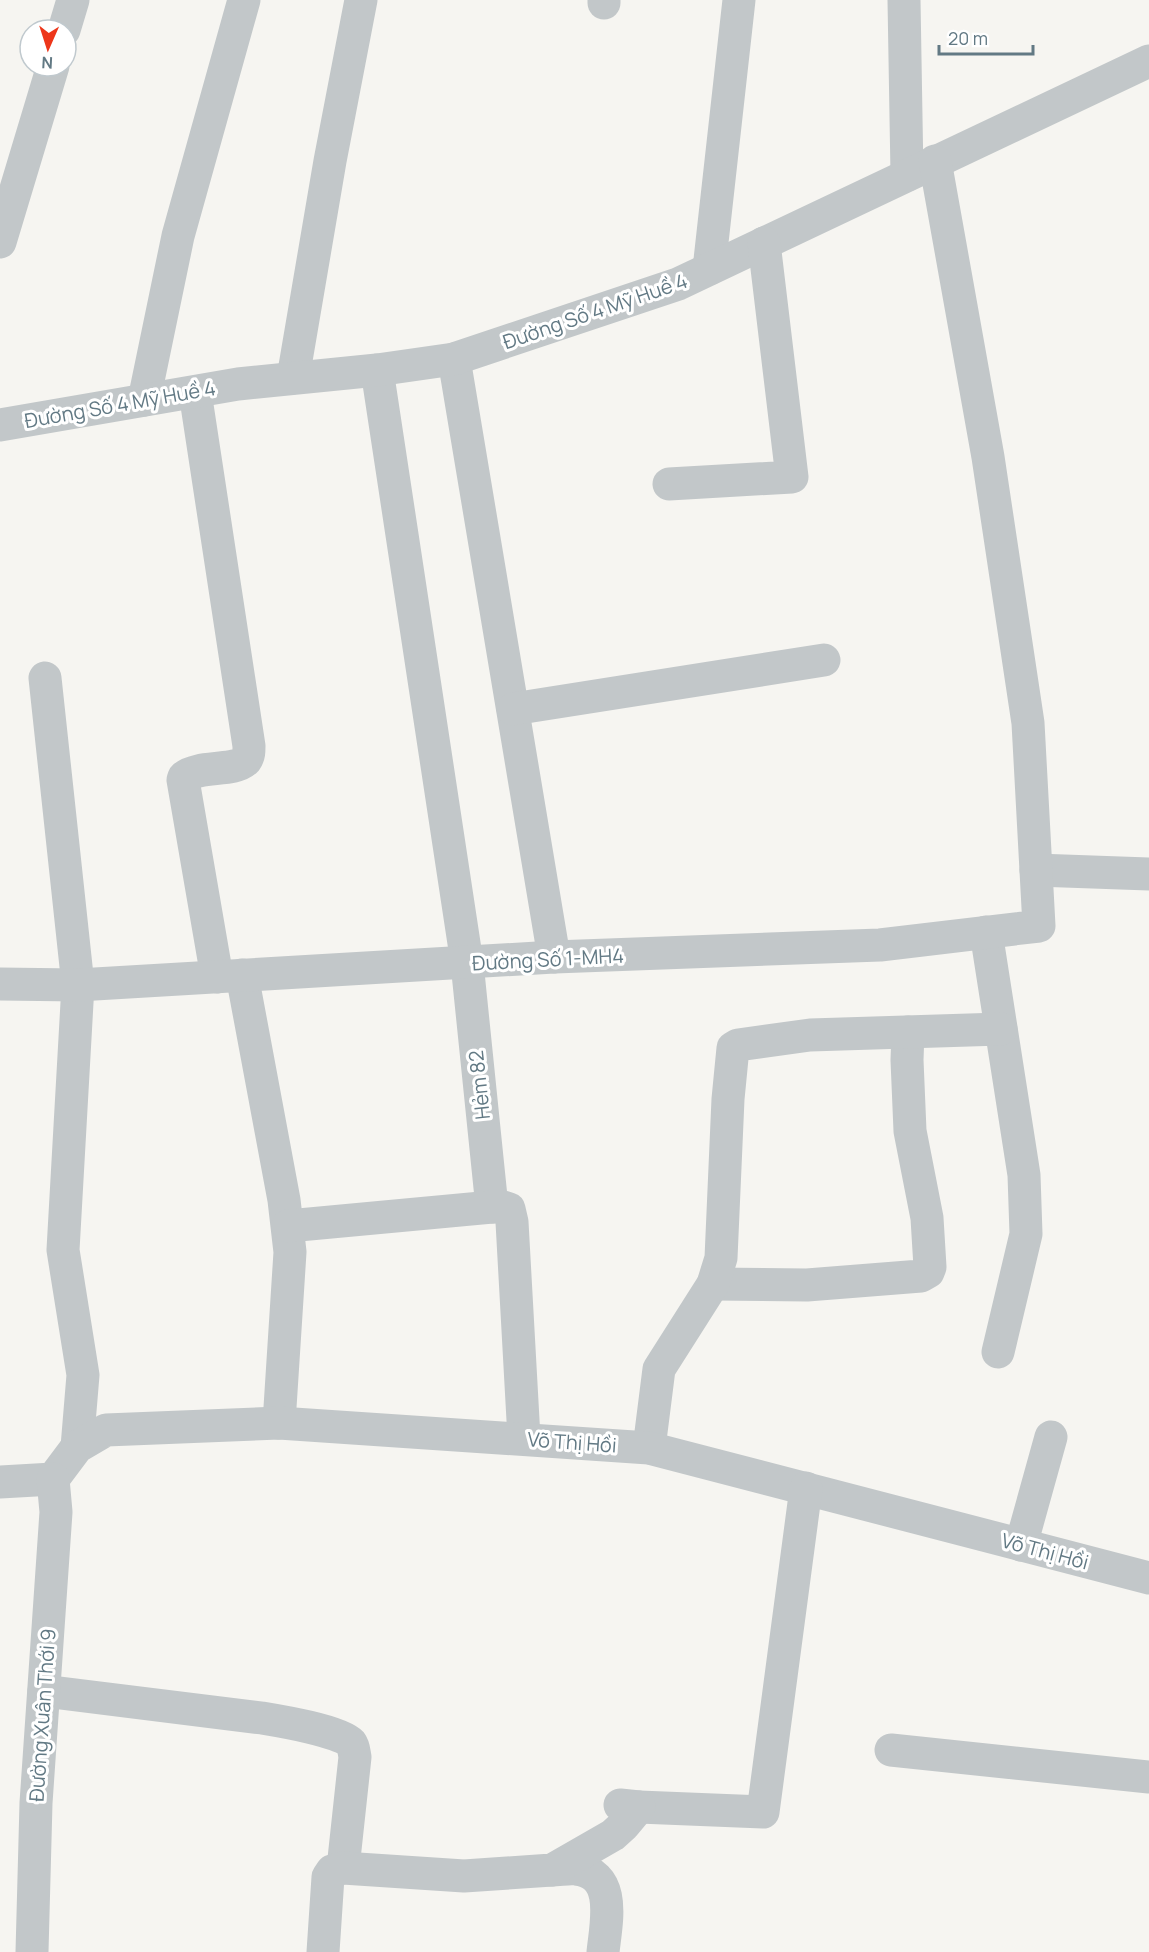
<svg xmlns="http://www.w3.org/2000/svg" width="1149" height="1952" font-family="Manrope,sans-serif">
<rect width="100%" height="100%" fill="#f6f5f1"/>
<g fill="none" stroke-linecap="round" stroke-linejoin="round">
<!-- minor -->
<g stroke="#c2c7c9" stroke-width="33">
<polyline points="904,0 907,175"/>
<polyline points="604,3 604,0"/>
<polyline points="64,30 73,0"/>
<polyline points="0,242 53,66"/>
<polyline points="709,269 739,0"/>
<polyline points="454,359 554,957"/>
<polyline points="377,370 467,963 492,1207"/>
<polyline points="293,378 330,161 361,0"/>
<path d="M195 392 249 746C249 751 249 756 246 760 235 772 198 765 184 777L183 780 217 977"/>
<polyline points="144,400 178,236 244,0"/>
<polyline points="0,425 238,384 377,370 454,359 678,284 1149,61"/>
<polyline points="669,484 792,477 764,243"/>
<polyline points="45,678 78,985 63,1250 83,1375 77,1447"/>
<polyline points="513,709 824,660"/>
<polyline points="1036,870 1149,874"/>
<polyline points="986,932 1024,1175 1026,1234 998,1352"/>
<polyline points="242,975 284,1200 290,1252 279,1423"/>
<polyline points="0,984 78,985 554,957 880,945 1039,926 1028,723 988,457 935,161"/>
<polyline points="288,1226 492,1207 503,1207 509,1209 512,1222 524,1438"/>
<polyline points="713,1284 807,1285 921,1276 928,1272 930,1267 927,1218 910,1131 907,1060 908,1032"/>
<polyline points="649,1448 659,1369 713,1284 721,1258 728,1099 733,1048 738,1045 810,1035 1001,1029"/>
<polyline points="0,1482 53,1479 77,1447 106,1430 279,1423 649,1448 1149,1578"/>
<polyline points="1021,1545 1051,1437"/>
<path d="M44 1691 262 1718C280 1721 340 1731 351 1743 354 1747 354 1752 355 1757L343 1868"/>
<polyline points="891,1750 1149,1777"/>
<polyline points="639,1807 763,1812 806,1488"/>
<path d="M552 1870C560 1870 569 1868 576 1869 618 1874 606 1923 603 1952"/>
<polyline points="32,1952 36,1803 56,1512 53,1479"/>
<polyline points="323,1952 328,1877 332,1871 343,1868 464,1876 552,1870 613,1835 624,1825 639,1807 620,1805"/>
</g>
</g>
<g text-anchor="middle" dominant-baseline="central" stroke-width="6" stroke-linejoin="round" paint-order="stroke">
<!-- street labels -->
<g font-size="20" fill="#627984" stroke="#fff">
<text transform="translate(595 311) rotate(-19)">Đường Số 4 Mỹ Huề 4</text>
<text transform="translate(120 404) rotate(-10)">Đường Số 4 Mỹ Huề 4</text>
<text transform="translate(548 959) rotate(-3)">Đường Số 1-MH4</text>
<text transform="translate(479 1085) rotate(-96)">Hẻm 82</text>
<text transform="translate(572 1442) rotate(4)">Võ Thị Hồi</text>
<text transform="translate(1045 1551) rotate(15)">Võ Thị Hồi</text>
<text transform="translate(42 1715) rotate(-86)">Đường Xuân Thới 9</text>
</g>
</g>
<!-- north arrow -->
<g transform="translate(48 48) rotate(183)"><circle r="28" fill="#ffffff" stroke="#c0c9ce" stroke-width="1.5"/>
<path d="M0-4.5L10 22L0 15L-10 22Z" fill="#ed361a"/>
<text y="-9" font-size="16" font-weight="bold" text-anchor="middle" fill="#627984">N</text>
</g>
<!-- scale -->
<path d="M939 45v9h94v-9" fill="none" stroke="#627984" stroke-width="3"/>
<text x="948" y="45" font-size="18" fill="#627984" stroke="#ffffff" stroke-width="4.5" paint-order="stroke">20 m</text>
</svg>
